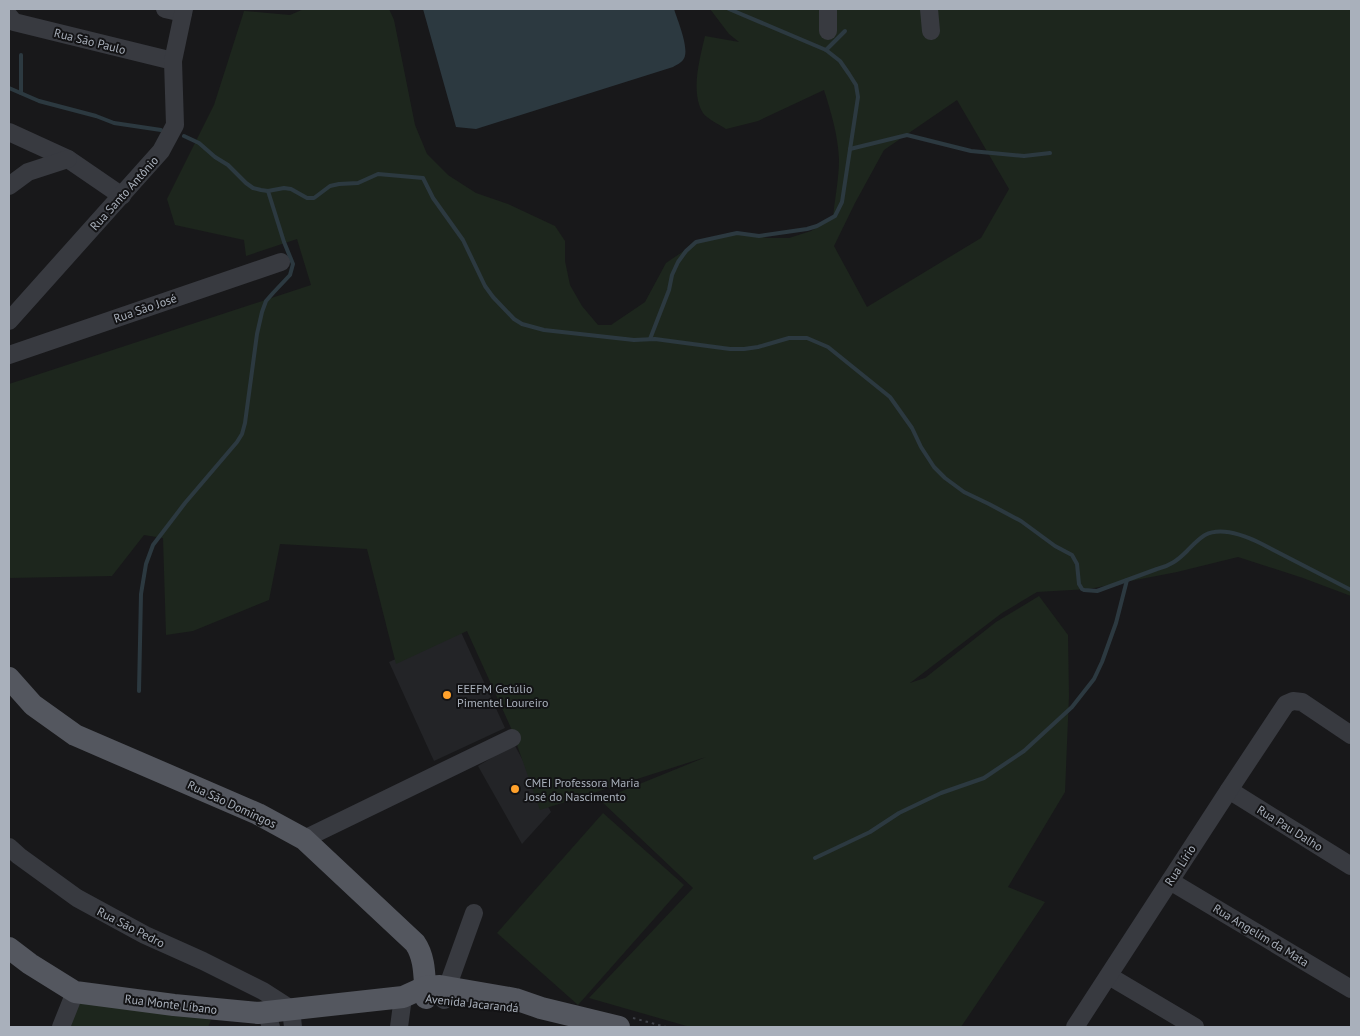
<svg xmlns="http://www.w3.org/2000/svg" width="1360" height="1036" font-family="'PT Sans',sans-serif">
<rect width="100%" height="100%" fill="#18181a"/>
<!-- built -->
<g fill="#232427">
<polygon points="460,630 505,728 434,761 389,662"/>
<polygon points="514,744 551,812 522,844 478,766"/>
</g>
<!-- green -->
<g fill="#1d261d" fill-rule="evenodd">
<path d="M304 9H389L394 20 415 125 427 154 448 175 476 193 508 204 555 226 565 241V261L570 285 582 306 598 325H611L645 302 666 263 694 244 732 232 768 238H789L811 231 833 217C835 198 839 178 839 159 838 135 831 112 824 90L758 121 726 129C720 125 706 118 703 113 690 92 700 58 705 36L739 42 729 34 710 9H1351V596L1303 578 1238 557 1177 572 1089 589 1037 592 1002 613 910 683 925 678 996 622 1039 596 1068 635 1069 696 1065 792 1008 887 1045 902 961 1027H690L589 998 693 888 600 800 706 757 540 810 511 728 467 631 396 664 367 549 280 544 269 600 193 631 166 635 163 538 144 535 112 576 9 578V384L311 285 297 239 246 256 244 240 175 225 167 199 214 105 244 11 290 15ZM957 100 1009 189 981 238 867 307 834 246 855 203 884 150Z"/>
<polygon points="603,813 684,885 578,1005 497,933"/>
<polygon points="78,994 211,1020 208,1027 66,1027"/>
</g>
<!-- water -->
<path fill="#2c3940" d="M423 9H674C677 19 691 51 683 60 681 63 676 65 673 67L476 129 456 127Z"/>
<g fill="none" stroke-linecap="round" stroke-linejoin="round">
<!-- stream -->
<g stroke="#2c3940" stroke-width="4">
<polyline points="826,50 845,31"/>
<polyline points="21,55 21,93"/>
<polyline points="9,88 39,101 96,116 114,123 161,130"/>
<path d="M184 136 199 143 215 157 228 165 246 183 253 188 261 190 268 191 284 188 291 189 307 198H314L330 186 339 184 358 183 378 174 423 178 433 198 463 240 485 286 493 297 514 319 522 324 544 330 634 340 655 339 730 349H744L758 347 789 338H807L828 347 890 397 912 428 921 447 934 467 945 478 964 492 989 504 1021 521 1055 546 1072 555 1077 564 1079 584 1082 589 1084 590 1097 591 1157 569C1170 566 1178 560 1187 551 1192 546 1198 539 1205 535 1222 526 1246 536 1262 544L1351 590"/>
<polyline points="850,149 907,135 971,151 1024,156 1050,153"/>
<polyline points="650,339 669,290 672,275 678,262 686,251 696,242 737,233 759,236 807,229 817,226 835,216 842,202 858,97 856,85 849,74 840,61 826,50 729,9"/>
<polyline points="139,691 141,594 146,564 153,545 185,503 237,442 242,434 245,423 257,334 262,312 266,301 273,293 290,275 293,264 284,242 268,191"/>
<polyline points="815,858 870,832 899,813 941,793 984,778 1024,751 1072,707 1094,679 1102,662 1116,623 1127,580"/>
</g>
<!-- path -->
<polyline stroke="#3e4147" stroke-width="2" stroke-dasharray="2.5 4" stroke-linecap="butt" points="633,1018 666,1027"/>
<!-- minor -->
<g stroke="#383a40" stroke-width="18">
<polyline points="165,9 183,13"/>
<polyline points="828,9 828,31"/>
<polyline points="929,9 931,31"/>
<polyline points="9,16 14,22 173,61"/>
<polyline points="9,132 68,159 122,196"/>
<polyline points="9,186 28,172 68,159"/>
<polyline points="9,321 161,151 175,125 173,61 184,9"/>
<polyline points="9,355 281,262"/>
<polyline points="1229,790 1351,866"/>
<polyline points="304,839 512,738"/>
<polyline points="9,847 19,856 77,898 145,935 203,961 263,991 291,1009 293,1027"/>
<polyline points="1170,881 1351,989"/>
<polyline points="1109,976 1195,1027"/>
<polyline points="444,1000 447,988 474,913"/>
<polyline points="266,1012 271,1027"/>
<polyline points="61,1027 75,992"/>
<polyline points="399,1027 403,997"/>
<polyline points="1075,1027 1229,790 1286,704 1293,701 1302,702 1351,735"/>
</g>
<!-- major -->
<g stroke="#54575f" stroke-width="22">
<path d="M9 678 33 705 75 735 258 814 304 839 415 943C426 959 424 979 426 998"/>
<polyline points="9,948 30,964 75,992 174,1005 258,1013 403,997 425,987 440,986 515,999 541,1008 619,1027"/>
</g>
</g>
<!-- markers -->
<g fill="#ffa12b" stroke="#131315" stroke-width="2">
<circle cx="447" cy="695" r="5"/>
<circle cx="515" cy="789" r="5"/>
</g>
<g text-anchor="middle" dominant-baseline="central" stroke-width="4" stroke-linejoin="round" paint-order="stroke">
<!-- street labels -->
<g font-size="12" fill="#a9b0bb" stroke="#131315">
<text transform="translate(90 41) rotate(14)">Rua São Paulo</text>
<text transform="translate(124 193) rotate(-48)">Rua Santo Antônio</text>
<text transform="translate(145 308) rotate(-19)">Rua São José</text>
<text transform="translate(232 804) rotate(25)">Rua São Domingos</text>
<text transform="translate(1290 828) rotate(32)">Rua Pau Dalho</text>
<text transform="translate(1180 865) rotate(-57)">Rua Lírio</text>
<text transform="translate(131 927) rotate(27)">Rua São Pedro</text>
<text transform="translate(1261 935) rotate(31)">Rua Angelim da Mata</text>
<text transform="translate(472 1003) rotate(6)">Avenida Jacarandá</text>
<text transform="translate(171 1004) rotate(7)">Rua Monte Líbano</text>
</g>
<!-- poi labels -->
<g font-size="12" fill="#a9b0bb" stroke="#131315" text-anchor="start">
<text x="457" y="688">EEEFM Getúlio<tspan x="457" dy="14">Pimentel Loureiro</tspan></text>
<text x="525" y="782">CMEI Professora Maria<tspan x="525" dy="14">José do Nascimento</tspan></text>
</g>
</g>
<!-- border -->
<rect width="1360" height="1036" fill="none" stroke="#a9b0bb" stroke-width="20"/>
</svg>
